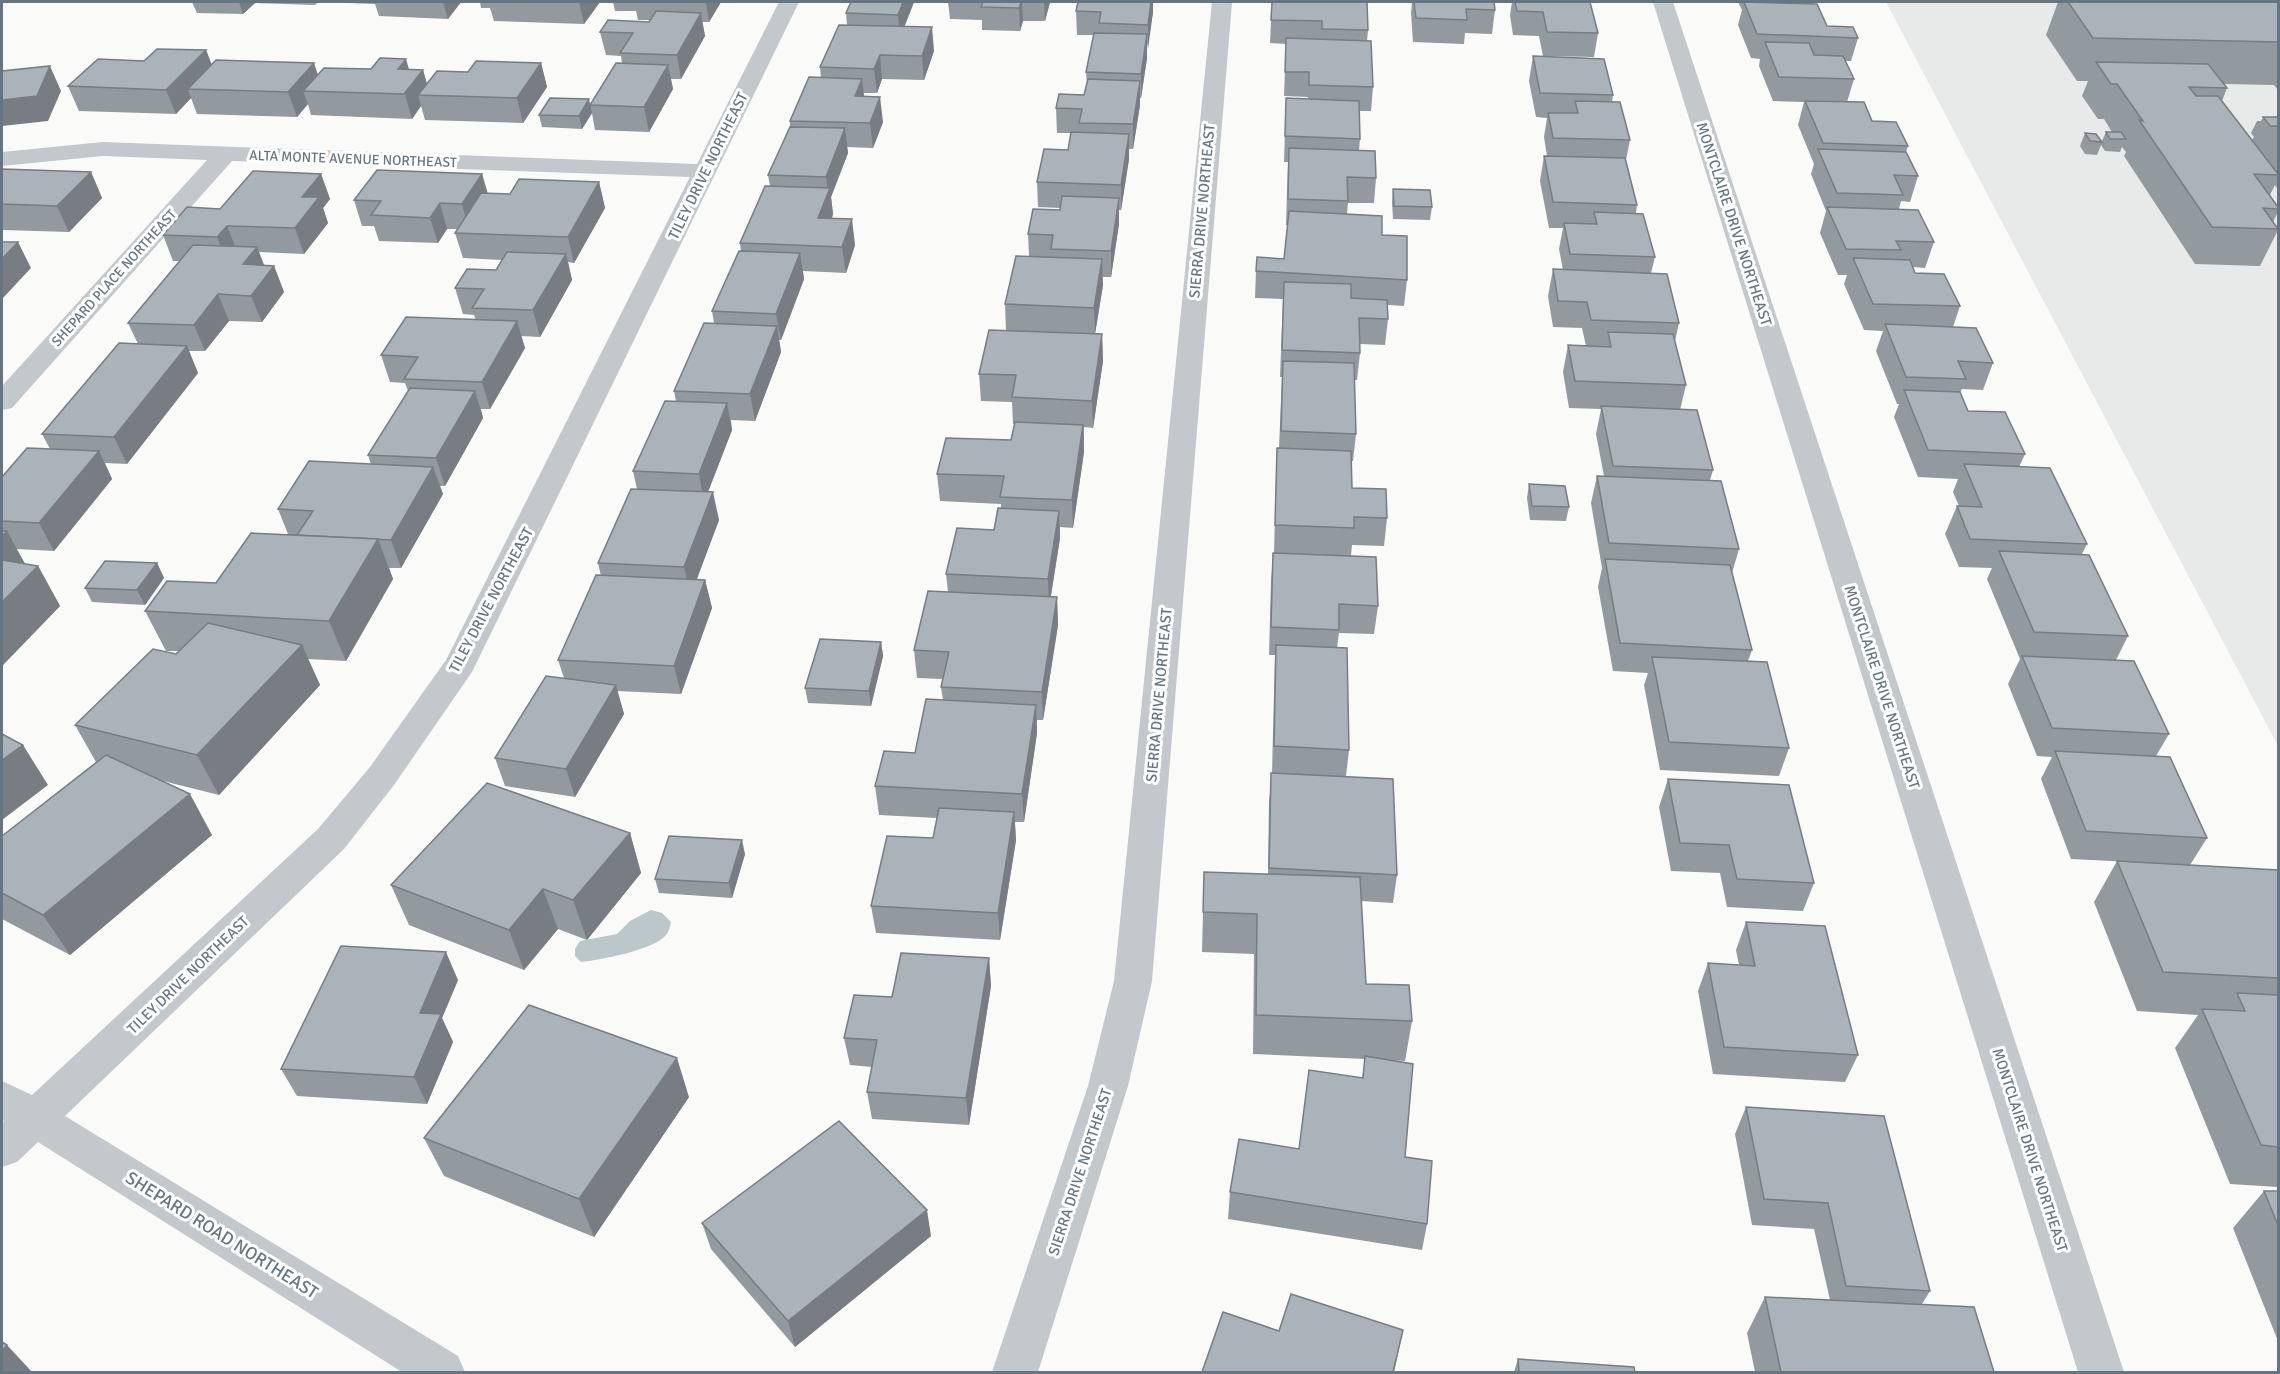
<svg xmlns="http://www.w3.org/2000/svg" width="2280" height="1374" font-family="Signika,sans-serif">
<rect width="100%" height="100%" fill="#fafaf8"/>
<!-- built -->
<polygon fill="#e8e9e9" points="1886,2 2278,2 2278,746"/>
<!-- water -->
<path fill="#bbc7cb" d="M651 910 662 913 671 922C670 926 669 932 666 935 654 950 600 960 581 962L575 956V949L580 941 617 934 630 921Z"/>
<g fill="none" stroke-linecap="round" stroke-linejoin="round">
<!-- minor -->
<g fill="#c3c8cc" fill-rule="evenodd">
<polygon points="779,2 799,2 472,672 394,785 344,849 65,1116 458,1356 465,1372 402,1372 38,1142 17,1162 2,1167 2,1123 4,1121 2,1119 2,1081 32,1095 318,829 370,767 446,660 690,177 232,161 12,408 2,410 2,386 207,160 103,156 2,166 2,152 103,142 697,164"/>
<polygon points="1212,2 1232,2 1152,981 1128,1086 1038,1372 992,1372 1088,1086 1114,981"/>
<polygon points="1653,2 1673,2 2124,1372 2078,1372"/>
</g>
</g>
<!-- wall -->
<g fill="#929a9f">
<polygon points="192,2 318,2 315,5 255,3 243,14 197,13"/>
<polygon points="347,2 461,2 448,19 379,16 375,4 348,3"/>
<polygon points="480,2 600,2 584,24 494,21 490,8 481,8"/>
<polygon points="613,2 721,2 709,22 702,22 705,36 681,79 671,79 673,89 649,132 595,130 592,113 582,129 542,127 539,115 591,104 622,64 621,56 606,55 600,32 649,22 650,20 638,20 636,11 615,11"/>
<polygon points="851,2 914,2 904,27 934,51 924,80 882,79 877,93 863,93 864,97 883,122 873,148 847,147 848,153 831,197 833,214 832,219 855,245 846,273 803,271 804,279 781,340 779,340 781,352 755,421 731,420 732,430 708,492 719,520 696,580 705,580 712,608 681,694 617,691 624,714 575,797 505,786 495,758 564,678 558,660 601,576 598,563 637,489 633,471 676,401 674,391 714,323 712,311 741,251 740,243 770,186 768,175 790,127 790,121 821,78 820,67 847,25 846,13"/>
<polygon points="948,2 1050,2 1045,21 1023,21 1020,31 982,30 982,20 950,19"/>
<polygon points="1078,2 1153,2 1153,12 1147,49 1147,58 1141,98 1140,98 1140,105 1133,149 1129,149 1129,159 1121,210 1119,210 1119,224 1111,277 1102,277 1103,285 1095,334 1102,334 1103,361 1093,428 1084,427 1084,452 1073,528 1060,527 1060,538 1051,596 1057,597 1058,625 1043,720 1037,720 1037,733 1024,822 1015,822 1016,840 1000,940 876,933 871,906 933,838 937,818 879,815 875,786 915,753 943,700 941,687 943,679 917,678 914,650 948,592 946,574 994,530 1001,508 1001,504 940,501 937,474 1011,440 1014,424 1013,424 1012,402 981,401 979,374 1006,331 1005,304 1029,256 1028,234 1060,210 1060,208 1038,207 1037,182 1068,150 1071,133 1057,133 1056,108 1084,95 1087,84 1086,72 1094,35 1077,35 1076,11"/>
<polygon points="1272,2 1368,30 1367,41 1373,87 1371,111 1359,111 1360,139 1359,150 1376,178 1374,203 1348,203 1347,214 1382,235 1407,280 1404,306 1388,305 1388,319 1385,345 1360,344 1360,353 1357,380 1354,380 1356,434 1353,461 1351,461 1352,488 1387,518 1384,546 1352,545 1351,556 1274,553 1276,476 1277,448 1279,448 1282,377 1280,377 1283,299 1255,298 1256,271 1284,259 1288,225 1286,225 1288,162 1284,162 1286,98 1308,99 1308,97 1284,96 1286,44 1270,43"/>
<polygon points="1412,2 1494,2 1495,10 1492,34 1465,33 1464,44 1413,42 1411,13"/>
<polygon points="1512,2 1590,2 1598,33 1594,57 1543,56 1539,36 1513,35 1510,15"/>
<polygon points="1738,2 1814,2 1813,4 1827,26 1858,38 1851,61 1845,61 1854,79 1847,102 1908,146 1906,152 1918,176 1910,202 1901,201 1899,209 1934,242 1925,268 1913,267 1915,273 1960,306 1953,327 1993,363 1983,390 1962,389 1960,393 1968,411 2025,454 2019,467 2087,544 2082,554 2128,636 2116,660 2169,734 2156,756 2207,838 2190,865 2278,870 2278,1187 2230,1184 2175,1048 2198,1015 2137,1011 2094,902 2117,861 2132,862 2071,859 2041,779 2052,757 2037,756 2008,684 2020,659 1987,579 1992,568 1959,567 1945,534 1957,506 1959,506 1953,492 1958,479 1918,477 1894,417 1899,404 1897,404 1876,351 1883,331 1864,330 1844,284 1847,275 1838,275 1820,233 1826,211 1811,174 1814,164 1798,125 1804,102 1773,101 1759,66 1760,59 1751,58 1738,25 1742,10"/>
<polygon points="2058,2 2278,2 2278,90 2274,85 2224,84 2227,88 2222,101 2252,140 2254,137 2251,133 2257,121 2261,121 2263,117 2278,117 2278,190 2275,185 2270,195 2278,207 2278,212 2273,222 2278,230 2260,266 2195,264 2124,156 2126,152 2122,147 2120,152 2105,151 2101,145 2097,155 2085,154 2080,146 2085,133 2102,141 2106,132 2112,132 2104,119 2098,119 2082,96 2088,81 2077,81 2046,35"/>
<polygon points="206,50 212,65 318,74 409,70 423,70 427,84 468,72 541,63 547,87 523,123 425,120 421,106 412,119 311,115 308,104 297,117 197,114 191,98 176,114 79,111 68,86 144,61"/>
<polygon points="1533,56 1613,95 1612,102 1630,140 1626,160 1637,205 1636,213 1655,257 1651,273 1679,323 1675,341 1686,385 1680,410 1713,470 1710,480 1739,549 1732,573 1752,650 1748,661 1789,748 1779,776 1660,770 1644,685 1648,673 1613,671 1598,587 1602,568 1591,503 1597,476 1604,476 1596,434 1601,409 1569,408 1563,372 1568,345 1586,346 1582,328 1553,327 1548,296 1553,269 1563,270 1559,249 1563,228 1549,228 1540,181 1544,156 1547,156 1544,137 1547,118 1536,117 1529,81"/>
<polygon points="2,169 91,172 102,198 69,232 2,230"/>
<polygon points="321,174 330,199 323,208 328,223 304,254 259,252 264,265 274,266 284,292 262,322 229,321 205,351 189,351 198,373 127,464 105,463 112,479 54,551 16,549 25,564 38,566 60,606 2,666 2,477 50,449 42,434 138,344 128,323 179,261 173,261 163,235 220,209"/>
<polygon points="482,174 488,194 510,194 599,182 605,208 574,263 568,262 572,280 540,337 521,336 525,348 490,409 481,409 483,418 445,486 440,486 443,494 401,568 389,568 393,579 346,661 308,659 320,685 219,795 163,781 212,835 70,955 2,919 2,836 96,762 75,725 179,651 166,651 145,611 216,583 288,534 278,509 371,464 368,455 408,391 405,383 390,382 381,355 476,320 474,315 463,314 455,288 496,270 502,260 463,258 455,233 457,229 447,229 438,243 379,241 374,226 362,226 354,200"/>
<polygon points="1393,189 1432,207 1430,220 1393,219 1392,202"/>
<polygon points="1529,484 1569,507 1566,521 1530,520 1527,498"/>
<polygon points="1273,553 1378,606 1374,634 1339,633 1337,648 1349,750 1346,776 1397,875 1393,903 1361,901 1366,984 1412,1021 1405,1061 1388,1060 1405,1157 1427,1224 1422,1250 1228,1219 1230,1192 1299,1149 1362,1078 1365,1059 1253,1054 1254,954 1202,952 1204,872 1268,874 1269,801 1272,773 1275,655 1269,655 1271,581"/>
<polygon points="157,563 164,578 145,605 92,602 85,588"/>
<polygon points="881,642 883,656 871,706 808,703 805,688"/>
<polygon points="1668,779 1814,883 1803,911 1727,907 1720,873 1671,871 1659,807"/>
<polygon points="630,833 641,873 587,940 558,929 524,970 409,925 391,885"/>
<polygon points="745,854 732,898 659,893 655,879"/>
<polygon points="1746,922 1858,1055 1845,1082 1713,1074 1698,991 1708,963 1739,965 1736,950"/>
<polygon points="989,958 991,986 969,1125 872,1119 867,1092 872,1067 850,1065 844,1038 892,997"/>
<polygon points="458,980 442,1018 453,1042 427,1104 297,1096 281,1069"/>
<polygon points="689,1097 594,1237 444,1176 424,1138"/>
<polygon points="1746,1107 1930,1291 1922,1304 1994,1372 1755,1372 1747,1333 1765,1297 1830,1300 1814,1229 1752,1225 1735,1134"/>
<polygon points="2264,1191 2278,1191 2278,1341 2233,1228"/>
<polygon points="702,1223 931,1236 795,1347 711,1249"/>
<polygon points="1518,1359 1635,1372 1514,1372"/>
</g>
<!-- shaded-wall -->
<g fill="#777d82">
<polygon points="239,2 254,2 255,3 243,14"/>
<polygon points="443,2 461,2 448,19"/>
<polygon points="579,2 600,2 584,24"/>
<polygon points="706,2 721,2 709,22"/>
<polygon points="903,2 914,2 900,38 898,15"/>
<polygon points="1021,2 1022,2 1023,21 1020,31 1019,8"/>
<polygon points="1044,2 1050,2 1045,21"/>
<polygon points="1151,2 1153,2 1153,12 1148,49 1148,25"/>
<polygon points="701,13 705,36 681,79 677,55"/>
<polygon points="932,27 934,51 924,80 922,56"/>
<polygon points="1147,34 1147,58 1141,98 1141,74"/>
<polygon points="206,50 215,74 188,89 191,98 176,114 166,90"/>
<polygon points="880,55 882,79 877,93 874,69"/>
<polygon points="406,59 413,83 423,70 430,95 418,95 421,106 412,119 398,69"/>
<polygon points="314,63 322,87 303,91 308,104 297,117 288,92"/>
<polygon points="541,63 547,87 523,123 517,98"/>
<polygon points="668,65 673,89 649,132 644,107"/>
<polygon points="50,66 61,91 48,121 2,126 2,100"/>
<polygon points="862,79 865,103 855,96"/>
<polygon points="1140,81 1140,105 1133,149 1133,124"/>
<polygon points="880,97 883,122 873,148 870,123"/>
<polygon points="589,99 592,113 582,129 579,116"/>
<polygon points="845,128 848,153 831,197 833,214 822,244 818,218 828,193 826,177"/>
<polygon points="1129,134 1129,159 1121,210 1121,185"/>
<polygon points="91,172 102,198 69,232 57,206"/>
<polygon points="321,174 330,199 323,208 328,223 304,254 295,228 302,197"/>
<polygon points="482,174 489,199 469,230 462,204"/>
<polygon points="599,182 605,208 574,263 568,237"/>
<polygon points="1119,198 1119,224 1111,277 1111,251"/>
<polygon points="440,203 447,229 438,243 430,218"/>
<polygon points="852,219 855,245 846,273 842,247"/>
<polygon points="227,226 237,251 228,263 217,237"/>
<polygon points="18,242 31,268 2,299 2,259"/>
<polygon points="257,247 267,273 243,264"/>
<polygon points="800,253 804,279 781,340 776,314"/>
<polygon points="566,254 572,280 540,337 533,310"/>
<polygon points="1102,259 1103,285 1095,334 1094,308"/>
<polygon points="274,266 284,292 262,322 251,296"/>
<polygon points="218,294 229,321 205,351 194,325"/>
<polygon points="517,321 525,348 490,409 482,382"/>
<polygon points="777,326 781,352 755,421 750,394"/>
<polygon points="1102,334 1103,361 1093,428 1092,401"/>
<polygon points="187,346 198,373 127,464 114,437"/>
<polygon points="475,391 483,418 445,486 436,458"/>
<polygon points="727,403 732,430 704,502 699,474"/>
<polygon points="1083,425 1084,452 1073,528 1072,500"/>
<polygon points="99,451 112,479 54,551 39,523"/>
<polygon points="433,467 443,494 401,568 391,540"/>
<polygon points="713,492 719,520 691,595 684,567"/>
<polygon points="1059,511 1060,538 1049,607 1048,579"/>
<polygon points="7,531 29,571 2,595 2,536"/>
<polygon points="378,539 393,579 346,661 329,621"/>
<polygon points="157,563 164,578 145,605 137,590"/>
<polygon points="38,566 60,606 2,666 2,602"/>
<polygon points="705,580 712,608 681,694 674,666"/>
<polygon points="1057,597 1058,625 1043,720 1042,692"/>
<polygon points="881,642 883,656 871,706 869,691"/>
<polygon points="302,645 320,685 219,795 197,755"/>
<polygon points="616,685 624,714 575,797 566,769"/>
<polygon points="1036,705 1037,733 1024,822 1022,794"/>
<polygon points="23,745 48,785 2,820 2,760"/>
<polygon points="190,794 212,835 70,955 43,915"/>
<polygon points="1014,812 1016,840 1000,940 998,913"/>
<polygon points="630,833 641,873 587,940 573,900"/>
<polygon points="742,840 745,854 732,898 729,883"/>
<polygon points="543,889 558,929 524,970 509,930"/>
<polygon points="446,952 458,980 442,1018 453,1042 427,1104 414,1077 420,1013"/>
<polygon points="989,958 991,986 969,1125 966,1098"/>
<polygon points="677,1058 689,1097 594,1237 579,1199"/>
<polygon points="927,1210 931,1236 795,1347 788,1321"/>
<polygon points="1403,1330 1394,1372 1393,1372"/>
<polygon points="7,1345 32,1372 2,1372 2,1351"/>
</g>
<!-- building -->
<g fill="#aab3b9" stroke="#777d82" stroke-width="1.5">
<polygon points="851,2 903,2 898,15 846,13"/>
<polygon points="983,2 1021,2 1019,8 981,7"/>
<polygon points="1078,2 1151,2 1148,25 1099,23 1101,12 1076,11"/>
<polygon points="1272,2 1367,2 1368,30 1322,29 1322,21 1271,20"/>
<polygon points="1414,2 1494,2 1495,10 1466,9 1467,20 1416,18"/>
<polygon points="1515,2 1590,2 1598,33 1547,32 1543,12 1517,11"/>
<polygon points="1744,2 1817,4 1827,26 1853,27 1858,38 1757,34"/>
<polygon points="2068,2 2278,2 2278,42 2093,38"/>
<polygon points="656,11 701,13 677,55 620,53 633,33 600,32 608,20 649,22"/>
<polygon points="839,25 932,27 922,56 880,55 874,69 820,67"/>
<polygon points="1094,33 1147,34 1141,74 1086,72"/>
<polygon points="1286,38 1371,41 1373,87 1309,85 1309,72 1285,72"/>
<polygon points="1765,42 1809,43 1814,55 1843,56 1854,79 1779,77"/>
<polygon points="157,49 206,50 166,90 68,86 98,59 144,61"/>
<polygon points="1533,56 1604,59 1613,95 1540,93"/>
<polygon points="380,58 406,59 398,69 423,70 404,94 303,91 324,68 371,69"/>
<polygon points="216,60 314,63 288,92 188,89"/>
<polygon points="476,61 541,63 517,98 418,95 437,71 468,72"/>
<polygon points="2096,62 2208,64 2227,88 2189,87 2196,96 2218,96 2278,174 2278,175 2254,174 2278,207 2278,209 2263,208 2278,229 2212,227 2139,120 2143,121 2117,84 2111,84"/>
<polygon points="616,63 668,65 644,107 590,105"/>
<polygon points="50,66 37,96 2,100 2,71"/>
<polygon points="809,77 862,79 855,96 880,97 870,123 790,121"/>
<polygon points="1088,79 1140,81 1133,124 1079,123 1082,109 1056,108 1059,94 1084,95"/>
<polygon points="550,98 589,99 579,116 539,115"/>
<polygon points="1286,98 1359,101 1360,139 1285,136"/>
<polygon points="1575,101 1620,102 1630,140 1553,138 1548,113 1578,113"/>
<polygon points="1805,101 1864,102 1872,121 1896,122 1908,146 1823,143"/>
<polygon points="2263,117 2278,117 2278,126 2270,126"/>
<polygon points="790,127 845,128 826,177 768,175"/>
<polygon points="1071,132 1129,134 1121,185 1037,182 1044,149 1068,150"/>
<polygon points="2106,132 2121,132 2126,139 2110,139"/>
<polygon points="2085,133 2096,134 2102,142 2090,141"/>
<polygon points="1289,148 1375,151 1376,178 1347,177 1348,201 1288,199"/>
<polygon points="1818,149 1906,152 1918,176 1894,175 1903,195 1837,193"/>
<polygon points="1544,156 1625,158 1637,205 1553,202"/>
<polygon points="2,169 91,172 57,206 2,204"/>
<polygon points="377,170 482,174 462,204 440,203 430,218 371,215 381,201 354,200"/>
<polygon points="253,171 321,174 302,197 319,197 295,228 227,226 217,237 163,235 187,207 220,209"/>
<polygon points="519,179 599,182 568,237 455,233 481,193 510,194"/>
<polygon points="765,186 830,188 818,218 852,219 842,247 740,243"/>
<polygon points="1393,189 1430,190 1432,207 1394,206"/>
<polygon points="1062,196 1119,198 1111,251 1051,249 1053,235 1028,234 1033,209 1060,210"/>
<polygon points="1827,207 1918,210 1934,242 1896,241 1901,250 1846,249"/>
<polygon points="1289,211 1382,216 1382,235 1407,236 1407,280 1256,271 1257,257 1284,259"/>
<polygon points="1594,212 1643,214 1655,257 1570,254 1564,223 1597,224"/>
<polygon points="2,242 18,242 2,259"/>
<polygon points="193,245 257,247 243,264 274,266 251,296 218,294 194,325 128,323"/>
<polygon points="739,251 800,253 776,314 712,311"/>
<polygon points="507,252 566,254 533,310 472,308 484,289 455,288 467,269 496,270"/>
<polygon points="1016,256 1102,259 1094,308 1005,304"/>
<polygon points="1853,258 1910,260 1915,273 1944,274 1960,306 1873,304"/>
<polygon points="1553,269 1667,274 1679,323 1591,320 1587,302 1558,301"/>
<polygon points="1284,282 1351,284 1351,298 1387,300 1388,319 1359,318 1360,353 1282,350"/>
<polygon points="406,317 517,321 482,382 404,379 418,357 381,355"/>
<polygon points="704,323 777,326 750,394 674,391"/>
<polygon points="1885,324 1976,328 1993,363 1958,361 1966,379 1906,377"/>
<polygon points="989,330 1102,334 1092,401 1012,397 1016,375 979,374"/>
<polygon points="1608,332 1673,334 1686,385 1575,381 1568,345 1611,347"/>
<polygon points="119,343 187,346 114,437 42,434"/>
<polygon points="1283,361 1354,363 1356,434 1281,431"/>
<polygon points="410,388 475,391 436,458 368,455"/>
<polygon points="1904,390 1960,392 1968,411 2005,412 2025,454 1928,450"/>
<polygon points="665,401 727,403 699,474 633,471"/>
<polygon points="1601,406 1697,410 1713,470 1613,466"/>
<polygon points="1015,422 1083,425 1072,500 1000,497 1004,476 937,474 946,438 1011,440"/>
<polygon points="27,448 99,451 39,523 2,521 2,477"/>
<polygon points="1277,448 1351,451 1352,488 1386,489 1387,518 1354,517 1354,528 1275,525"/>
<polygon points="309,461 433,467 391,540 297,535 313,511 278,509"/>
<polygon points="1964,464 2050,468 2087,544 1970,539 1957,506 1982,507"/>
<polygon points="1597,476 1721,481 1739,549 1609,543"/>
<polygon points="1529,484 1565,486 1569,507 1532,506"/>
<polygon points="631,489 713,492 684,567 598,563"/>
<polygon points="998,508 1059,511 1048,579 946,574 957,528 994,530"/>
<polygon points="2,531 7,531 2,536"/>
<polygon points="251,533 378,539 329,621 145,611 167,581 216,583"/>
<polygon points="1999,551 2089,555 2128,636 2034,632"/>
<polygon points="1273,553 1376,557 1378,606 1339,604 1339,630 1271,627"/>
<polygon points="1605,559 1730,565 1752,650 1620,643"/>
<polygon points="2,560 38,566 2,602"/>
<polygon points="105,561 157,563 137,590 85,588"/>
<polygon points="596,575 705,580 674,666 558,660"/>
<polygon points="928,591 1057,597 1042,692 941,687 949,652 914,650"/>
<polygon points="208,623 302,645 197,755 75,725 153,649 176,654"/>
<polygon points="820,639 881,642 869,691 805,688"/>
<polygon points="1276,645 1347,648 1349,750 1274,746"/>
<polygon points="2022,656 2134,661 2169,734 2052,728"/>
<polygon points="1652,657 1767,662 1789,748 1669,742"/>
<polygon points="546,676 616,685 566,769 495,758"/>
<polygon points="926,699 1036,705 1022,794 875,786 884,751 915,753"/>
<polygon points="2,734 23,745 2,760"/>
<polygon points="2055,751 2170,757 2207,838 2086,831"/>
<polygon points="106,755 190,794 43,915 2,893 2,836"/>
<polygon points="1271,773 1393,779 1397,875 1269,868"/>
<polygon points="1668,779 1789,785 1814,883 1737,879 1729,845 1680,843"/>
<polygon points="487,783 630,833 573,900 543,889 509,930 391,885"/>
<polygon points="939,808 1014,812 998,913 871,906 887,836 933,838"/>
<polygon points="669,836 742,840 729,883 655,879"/>
<polygon points="2117,861 2278,870 2278,978 2163,972"/>
<polygon points="1204,872 1360,877 1366,984 1409,985 1412,1021 1256,1015 1257,914 1203,912"/>
<polygon points="1746,922 1825,926 1858,1055 1724,1047 1708,963 1755,966"/>
<polygon points="341,946 446,952 420,1013 441,1014 414,1077 281,1069"/>
<polygon points="901,953 989,958 966,1098 867,1092 877,1040 844,1038 854,995 892,997"/>
<polygon points="2237,993 2278,995 2278,1147 2261,1145 2202,1009 2245,1011"/>
<polygon points="529,1005 677,1058 579,1199 424,1138"/>
<polygon points="1365,1056 1413,1064 1405,1157 1432,1161 1427,1224 1230,1192 1239,1139 1299,1149 1309,1070 1363,1078"/>
<polygon points="1746,1107 1884,1116 1930,1291 1846,1286 1828,1203 1764,1199"/>
<polygon points="839,1121 927,1210 788,1321 702,1223"/>
<polygon points="2264,1191 2278,1191 2278,1225"/>
<polygon points="1291,1294 1403,1330 1393,1372 1202,1372 1223,1312 1279,1331"/>
<polygon points="1765,1297 1974,1307 1994,1372 1781,1372"/>
<polygon points="2,1342 7,1345 2,1351"/>
<polygon points="1518,1359 1634,1367 1635,1372 1519,1372"/>
</g>
<g text-anchor="middle" dominant-baseline="central" stroke-width="6" stroke-linejoin="round" paint-order="stroke">
<!-- far-street labels -->
<g font-size="14" fill="#657683" stroke="#fff">
<text transform="translate(353 159) rotate(2)">ALTA MONTE AVENUE NORTHEAST</text>
<text transform="translate(114 278) rotate(-48)">SHEPARD PLACE NORTHEAST</text>
</g>
<!-- street labels -->
<g font-size="15" fill="#657683" stroke="#fff">
<text transform="translate(708 166) rotate(-64)">TILEY DRIVE NORTHEAST</text>
<text transform="translate(1202 211) rotate(-85)">SIERRA DRIVE NORTHEAST</text>
<text transform="translate(1734 224) rotate(72)">MONTCLAIRE DRIVE NORTHEAST</text>
<text transform="translate(491 600) rotate(-62)">TILEY DRIVE NORTHEAST</text>
<text transform="translate(1882 687) rotate(72)">MONTCLAIRE DRIVE NORTHEAST</text>
<text transform="translate(1159 695) rotate(-85)">SIERRA DRIVE NORTHEAST</text>
<text transform="translate(188 975) rotate(-44)">TILEY DRIVE NORTHEAST</text>
<text transform="translate(2030 1150) rotate(72)">MONTCLAIRE DRIVE NORTHEAST</text>
<text transform="translate(1080 1172) rotate(-72)">SIERRA DRIVE NORTHEAST</text>
</g>
<!-- near-street labels -->
<g font-size="18" fill="#657683" stroke="#fff">
<text transform="translate(222 1235) rotate(32)">SHEPARD ROAD NORTHEAST</text>
</g>
</g>
<!-- border -->
<rect width="2280" height="1374" fill="none" stroke="#657683" stroke-width="6"/>
</svg>
